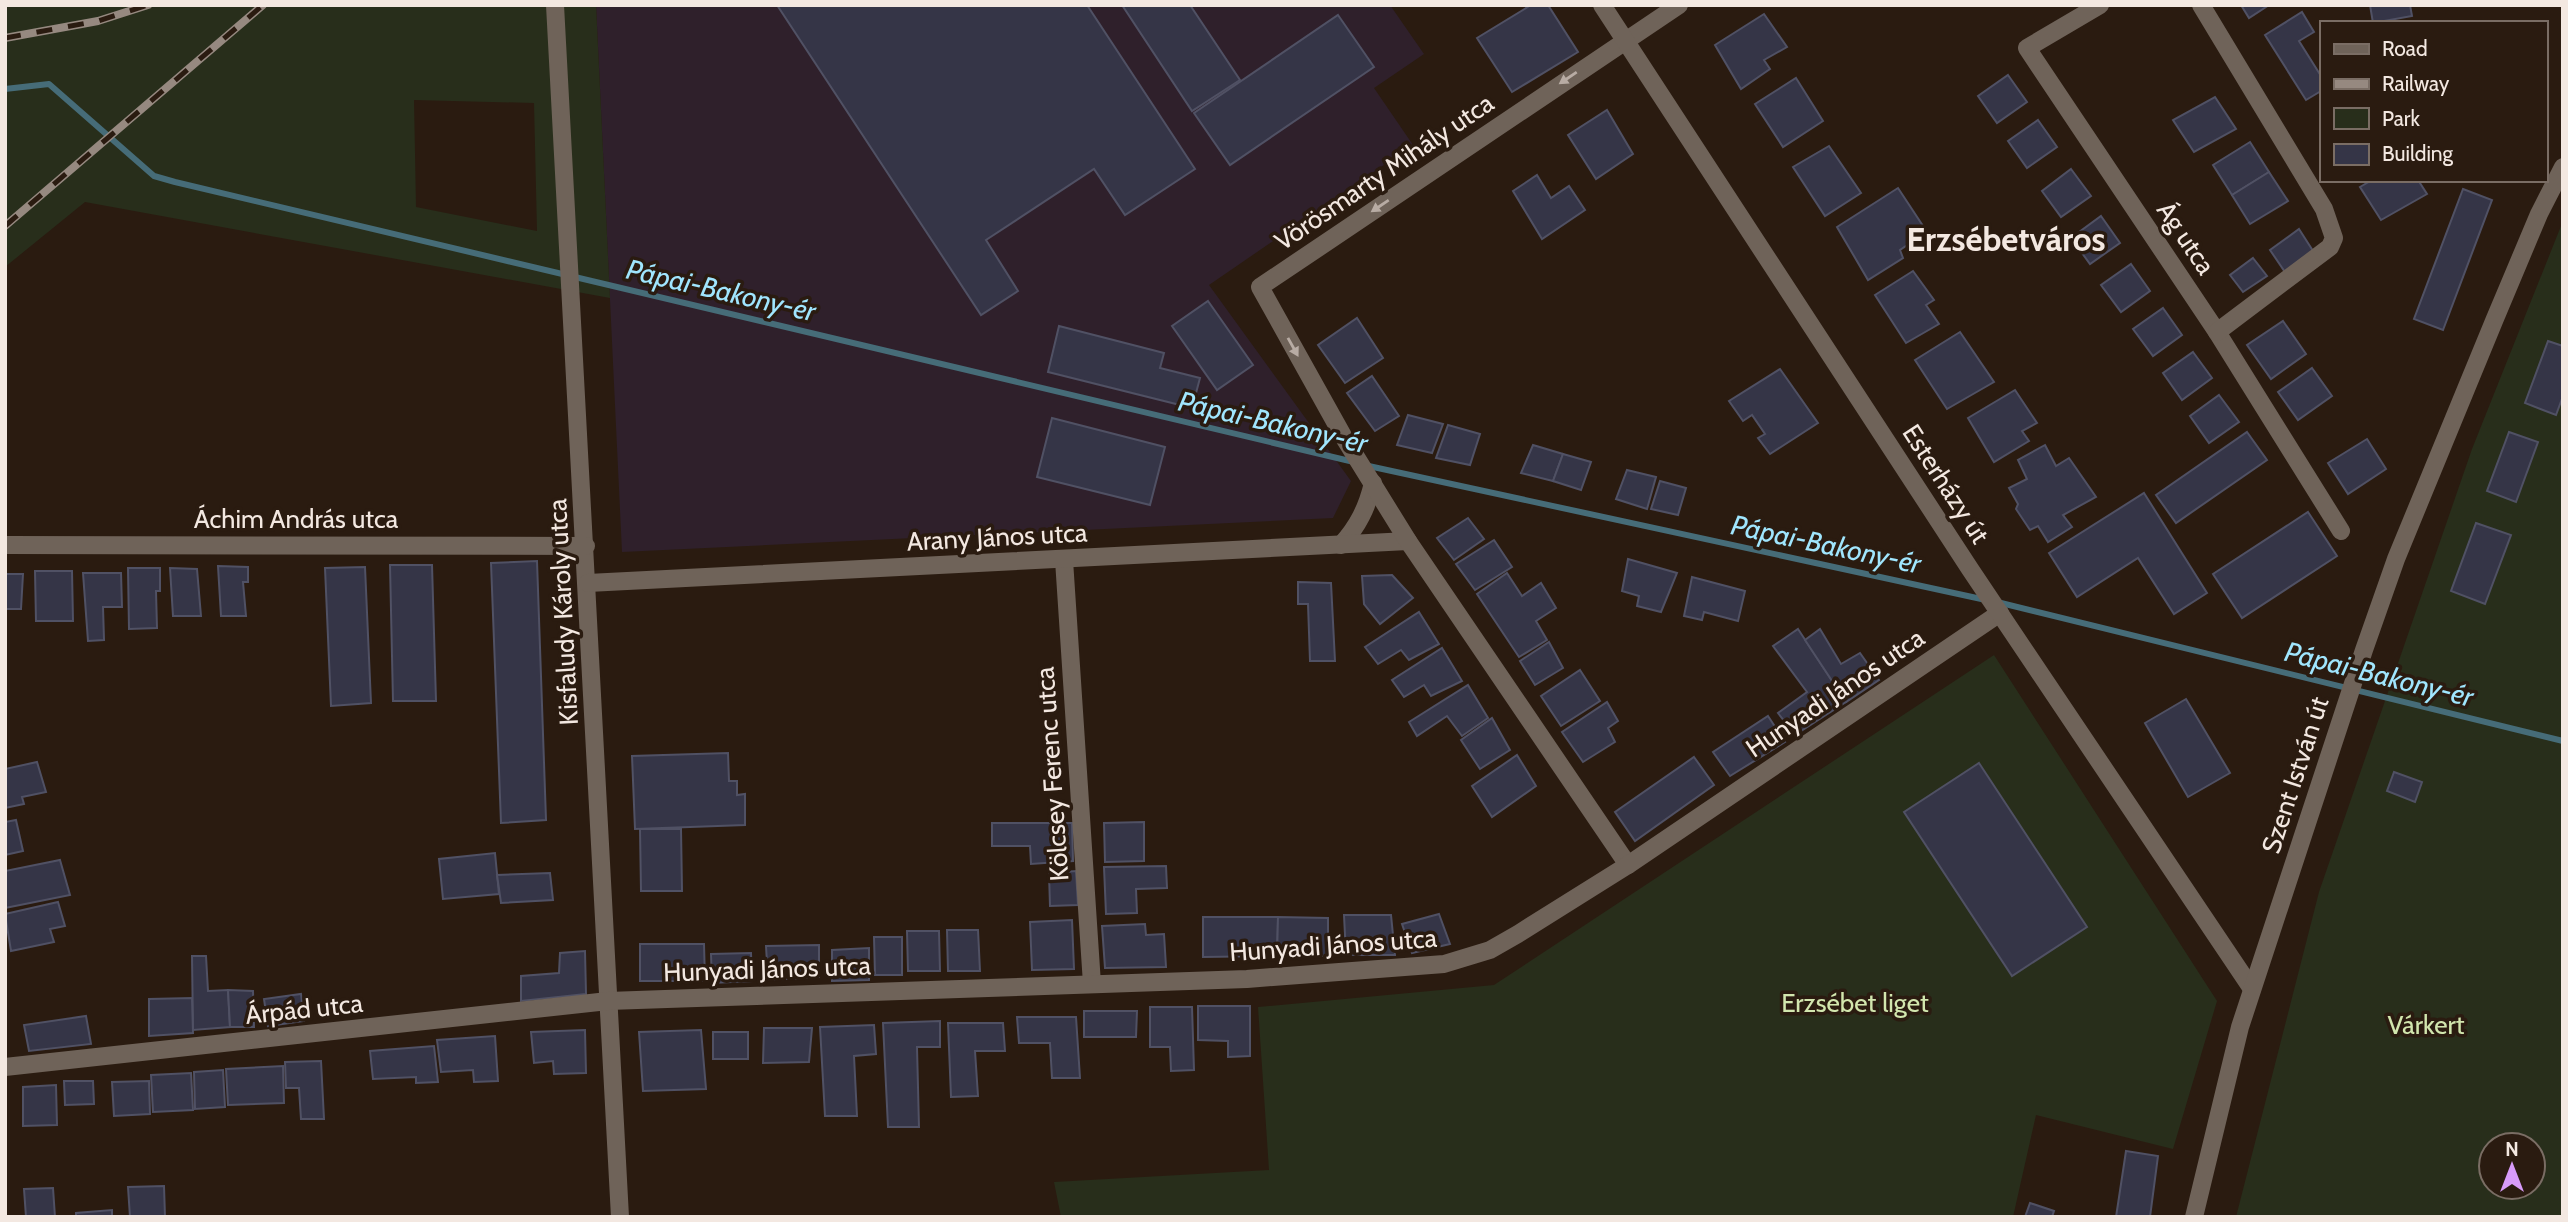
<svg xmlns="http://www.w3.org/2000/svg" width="2568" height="1222" font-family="Cabin,sans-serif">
<rect width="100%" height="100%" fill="#2a1b10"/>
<!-- industrial -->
<polygon fill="#2f202b" points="596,5 1390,5 1424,54 1374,88 1413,145 1209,285 1351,481 1333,518 622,552"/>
<!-- green -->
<g fill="#282e1b" fill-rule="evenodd">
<path d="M5 5H596L610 298 85 202 5 267ZM414 100 534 103 537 231 416 207Z"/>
<path d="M2563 221V1217H2236L2319 892 2472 449ZM2491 1145H2533V1187H2491Z"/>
<polygon points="1994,655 2217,1001 2173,1149 2036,1115 2013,1217 1061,1217 1054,1182 1269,1170 1258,1007 1494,985"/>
</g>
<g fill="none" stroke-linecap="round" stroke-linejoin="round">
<!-- stream -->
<g stroke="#466c78" stroke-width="6">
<polyline points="5,89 49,84 154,176 175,182 1354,462"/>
<polyline points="1364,465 1986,600"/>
<polyline points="1997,602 2563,741"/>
</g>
</g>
<!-- building -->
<g fill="#353547" stroke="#505164" stroke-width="2">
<polygon points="777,5 1087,5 1195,169 1125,215 1094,169 986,240 1018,291 981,315"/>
<polygon points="1122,5 1190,5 1240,80 1192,111"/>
<polygon points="1531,5 1548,5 1578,52 1512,92 1477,38"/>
<polygon points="2241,5 2269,5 2249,18"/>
<polygon points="2370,5 2410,5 2412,16 2373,23"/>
<polygon points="2302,12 2314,32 2299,41 2321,76 2321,91 2306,100 2265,35"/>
<polygon points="1764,14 1787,47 1764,60 1770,69 1741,89 1715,45"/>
<polygon points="1338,15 1374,67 1230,165 1194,113"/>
<polygon points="2008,75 2027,102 1997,123 1978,96"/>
<polygon points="1796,78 1823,121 1783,147 1755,104"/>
<polygon points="2215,97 2236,129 2194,152 2173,120"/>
<polygon points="1607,110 1633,154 1596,179 1568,135"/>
<polygon points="2038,120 2057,147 2027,168 2008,141"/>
<polygon points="2250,142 2269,172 2232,195 2213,165"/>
<polygon points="1829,146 1861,193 1825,216 1793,167"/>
<polygon points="2071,169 2091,196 2061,217 2042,191"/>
<polygon points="2269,172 2288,201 2250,224 2232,195"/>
<polygon points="1537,175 1551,198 1569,186 1585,210 1542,239 1513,191"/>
<polygon points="2372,180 2418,180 2427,194 2381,220 2360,187"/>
<polygon points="1898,188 1927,232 1900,250 1903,258 1868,280 1837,227"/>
<polygon points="2463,189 2492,200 2443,330 2414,319"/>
<polygon points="2101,216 2120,243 2090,264 2071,238"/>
<polygon points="2299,229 2315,254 2287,275 2270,250"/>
<polygon points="2253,258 2267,276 2243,292 2230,275"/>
<polygon points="2131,264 2150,291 2121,312 2101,285"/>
<polygon points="1913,271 1934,300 1926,305 1939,324 1906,343 1875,295"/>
<polygon points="1208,301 1253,365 1217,390 1172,326"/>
<polygon points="2163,308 2182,335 2153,356 2133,329"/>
<polygon points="1357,318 1383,358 1345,383 1318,345"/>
<polygon points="2283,321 2306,354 2271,379 2247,345"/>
<polygon points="1059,326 1164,353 1160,368 1200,378 1192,408 1048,372"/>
<polygon points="1960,332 1994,382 1947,409 1915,360"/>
<polygon points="2548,341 2563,346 2563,396 2556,415 2525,403"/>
<polygon points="2193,352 2212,378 2182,400 2163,373"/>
<polygon points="2312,368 2332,396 2298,420 2278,392"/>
<polygon points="1780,369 1818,423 1770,454 1758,438 1765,434 1752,415 1743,421 1729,401"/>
<polygon points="1372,376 1399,416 1375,431 1347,393"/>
<polygon points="2015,390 2037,423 2022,431 2029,441 1994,462 1968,418"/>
<polygon points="2219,395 2239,422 2209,443 2190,416"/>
<polygon points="1408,415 1443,424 1432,453 1397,445"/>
<polygon points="1052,418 1165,447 1150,505 1037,477"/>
<polygon points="1448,425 1480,434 1470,465 1436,458"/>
<polygon points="2247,432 2267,460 2176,523 2156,495"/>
<polygon points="2509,432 2538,442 2516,502 2487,491"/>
<polygon points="2367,439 2386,469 2348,494 2328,463"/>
<polygon points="1533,445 1563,454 1553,481 1521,473"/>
<polygon points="2045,445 2056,466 2069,458 2096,497 2063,515 2072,527 2048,542 2038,526 2030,530 2016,509 2018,504 2009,488 2027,479 2018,460"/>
<polygon points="1563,454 1591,462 1581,490 1553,481"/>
<polygon points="1627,470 1656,477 1647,509 1616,499"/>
<polygon points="1660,481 1686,488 1678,515 1651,509"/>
<polygon points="2144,493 2207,593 2174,614 2138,558 2077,597 2049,553"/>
<polygon points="2308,512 2337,556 2242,618 2213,574"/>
<polygon points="1468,518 1484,539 1454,560 1437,538"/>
<polygon points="2476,523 2511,535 2485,604 2451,591"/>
<polygon points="1494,540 1512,567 1475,590 1456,564"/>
<polygon points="1628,559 1677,573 1661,612 1637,606 1639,596 1622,591"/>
<polygon points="537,561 546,820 501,823 491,563"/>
<polygon points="390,565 432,565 436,701 393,701"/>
<polygon points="218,566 248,567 248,582 243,582 246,616 221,616"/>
<polygon points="365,567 371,703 331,706 325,568"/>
<polygon points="128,568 160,568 160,591 156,591 157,628 129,629"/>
<polygon points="170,568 197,569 201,616 173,616"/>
<polygon points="35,571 72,571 73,621 36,621"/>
<polygon points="83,573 121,573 122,607 103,607 104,640 88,641"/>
<polygon points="1507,573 1522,596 1541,583 1556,608 1536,621 1547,640 1519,657 1477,594"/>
<polygon points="5,574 23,574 21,609 5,609"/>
<polygon points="1392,575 1413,598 1380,624 1364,604 1362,576"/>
<polygon points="1692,577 1745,591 1738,621 1704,612 1702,620 1684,616"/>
<polygon points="1298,582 1331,583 1335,661 1310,661 1308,604 1298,604"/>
<polygon points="1419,612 1439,644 1409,660 1401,650 1378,664 1365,647"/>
<polygon points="1798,629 1846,702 1795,735 1778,713 1807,692 1773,646"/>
<polygon points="1820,629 1841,664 1860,653 1879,680 1846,702 1805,640"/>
<polygon points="1549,642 1563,668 1535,685 1520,661"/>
<polygon points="1442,648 1462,681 1431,696 1424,685 1404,697 1392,680"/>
<polygon points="1580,670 1600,701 1561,726 1541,696"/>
<polygon points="1468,685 1488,718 1462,736 1447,716 1417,736 1409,722"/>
<polygon points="2186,699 2230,773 2188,797 2145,723"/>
<polygon points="1607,702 1618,721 1608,728 1615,742 1583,762 1562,732"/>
<polygon points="1768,716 1785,742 1730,776 1713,752"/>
<polygon points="1492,718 1510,750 1480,769 1461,740"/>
<polygon points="728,753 729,781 737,781 737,795 745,794 745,825 635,829 632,756"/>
<polygon points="1517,755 1536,786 1492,817 1472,786"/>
<polygon points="1694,757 1714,785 1635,841 1615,812"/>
<polygon points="37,762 46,792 22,797 24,804 5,808 5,769"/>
<polygon points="1979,763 2087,927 2012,976 1904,812"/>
<polygon points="2394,772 2422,782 2415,802 2387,791"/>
<polygon points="16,820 23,851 5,855 5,822"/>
<polygon points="1144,822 1144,861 1105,862 1104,823"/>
<polygon points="992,823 1072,823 1073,861 1031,864 1030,846 992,846"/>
<polygon points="640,829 681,829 682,891 641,891"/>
<polygon points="495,853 499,894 443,899 439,859"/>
<polygon points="60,860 70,895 5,908 5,871"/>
<polygon points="1166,866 1167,888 1136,889 1137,913 1106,914 1104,867"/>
<polygon points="1076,871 1078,905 1050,906 1049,873"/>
<polygon points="550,873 553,900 501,903 497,875"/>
<polygon points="58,902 65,926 50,929 54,942 11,951 5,914"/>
<polygon points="1439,914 1450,944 1412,953 1402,924"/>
<polygon points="1344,915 1391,915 1395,955 1346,955"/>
<polygon points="1203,917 1278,917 1277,956 1203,957"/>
<polygon points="1278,917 1328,918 1328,956 1277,956"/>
<polygon points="1072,920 1074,969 1032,970 1030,922"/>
<polygon points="1145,924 1146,935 1164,934 1166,967 1105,968 1102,926"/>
<polygon points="947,930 978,930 980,971 948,971"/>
<polygon points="907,931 939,931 940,971 908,971"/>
<polygon points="874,937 902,937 902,975 875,975"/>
<polygon points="640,944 704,944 705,981 640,981"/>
<polygon points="819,945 819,977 768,980 766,946"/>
<polygon points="869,948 869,980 832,981 832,950"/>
<polygon points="585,951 586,994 521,1001 521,976 559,973 560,953"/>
<polygon points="751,953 752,981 712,983 711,954"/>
<polygon points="192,956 206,956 208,991 228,990 230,1027 193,1030"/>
<polygon points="228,990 253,991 254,1027 230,1027"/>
<polygon points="301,994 304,1021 268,1026 264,999"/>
<polygon points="192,998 193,1033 149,1036 149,999"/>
<polygon points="1198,1006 1250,1006 1250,1056 1228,1057 1228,1041 1198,1040"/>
<polygon points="1150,1007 1192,1007 1194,1070 1171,1071 1170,1047 1150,1047"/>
<polygon points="1084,1011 1137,1011 1136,1037 1084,1037"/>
<polygon points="86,1016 91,1044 29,1051 24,1025"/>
<polygon points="1017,1017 1076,1017 1080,1078 1052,1078 1050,1043 1019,1043"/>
<polygon points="940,1021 940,1047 917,1047 919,1127 888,1127 883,1023"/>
<polygon points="948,1023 1003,1023 1005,1051 975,1051 978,1096 951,1097"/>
<polygon points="874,1025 876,1054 854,1056 857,1116 825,1116 820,1027"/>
<polygon points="764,1028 812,1028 809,1062 763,1063"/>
<polygon points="585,1030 586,1073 554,1074 553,1061 534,1063 531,1032"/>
<polygon points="701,1030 706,1089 643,1091 639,1032"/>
<rect x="713" y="1032" width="35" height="27"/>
<polygon points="495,1036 498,1081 474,1082 473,1070 441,1072 437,1040"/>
<polygon points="434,1046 438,1082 416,1083 416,1077 373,1079 370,1051"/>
<polygon points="321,1061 324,1119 301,1119 299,1088 286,1088 285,1062"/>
<polygon points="283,1066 284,1103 228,1105 226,1069"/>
<polygon points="223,1070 225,1107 195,1109 194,1072"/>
<polygon points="191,1073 193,1110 153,1112 151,1075"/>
<polygon points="64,1081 93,1081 94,1104 65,1105"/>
<polygon points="149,1081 150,1114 114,1116 112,1082"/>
<polygon points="56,1085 57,1125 23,1126 23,1087"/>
<polygon points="2126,1151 2158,1156 2150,1217 2116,1217"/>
<polygon points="164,1186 165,1217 130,1217 128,1187"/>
<polygon points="53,1188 55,1217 26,1217 24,1189"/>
<polygon points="2030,1203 2054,1211 2052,1217 2025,1217"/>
<polygon points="112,1210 112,1217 76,1217 76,1213"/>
</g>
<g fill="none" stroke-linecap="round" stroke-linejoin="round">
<!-- minor -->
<g stroke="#6f6359" stroke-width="18">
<polyline points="555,5 620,1217"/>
<polyline points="2100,5 2027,48 2217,332 2341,531"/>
<polyline points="2201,5 2324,209 2334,238 2330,247 2217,332"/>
<polyline points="5,545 586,546"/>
<path d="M1341 545C1358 526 1367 508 1373 483"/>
<polyline points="1064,560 1092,984"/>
<polyline points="588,583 1408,541"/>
<polyline points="1628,865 1408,541 1343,436 1260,287 1679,5"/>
<polyline points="5,1067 608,1001 1247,979 1444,964 1490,950 1518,934 1628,865 2000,613"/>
</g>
<!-- tertiary -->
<g stroke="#6f6359" stroke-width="18">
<polyline points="1602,5 1970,569 2252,989"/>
<polyline points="2194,1217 2240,1027 2364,650 2396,559 2494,321 2539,214 2563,167"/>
</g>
<!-- rail casing -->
<g stroke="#968980" stroke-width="8">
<g id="rail">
<polyline points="5,38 98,21 148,5"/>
<polyline points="5,226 263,5"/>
</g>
</g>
<!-- rail -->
<use href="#rail" stroke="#2a1b10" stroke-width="5" stroke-dasharray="16" stroke-linecap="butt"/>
</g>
<!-- one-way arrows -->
<defs><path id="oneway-solid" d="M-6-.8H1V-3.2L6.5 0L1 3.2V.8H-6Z" transform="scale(1.75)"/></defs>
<g fill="#b8aca4">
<use href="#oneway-solid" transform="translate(1568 78) rotate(146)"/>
<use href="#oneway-solid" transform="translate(1380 206) rotate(146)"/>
<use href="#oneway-solid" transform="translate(1293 347) rotate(61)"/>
</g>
<g text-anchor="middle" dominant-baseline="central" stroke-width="7" stroke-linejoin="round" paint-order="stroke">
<!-- street labels -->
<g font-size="26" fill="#f3e8e1" stroke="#2a1b10">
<text transform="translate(1384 172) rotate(-34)">Vörösmarty Mihály utca</text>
<text transform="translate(2186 238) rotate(56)">Ág utca</text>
<text transform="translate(1946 484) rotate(57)">Esterházy út</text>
<text x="296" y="519">Áchim András utca</text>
<text transform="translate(997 537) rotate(-3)">Arany János utca</text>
<text transform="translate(563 612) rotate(-93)">Kisfaludy Károly utca</text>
<text transform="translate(1835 693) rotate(-34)">Hunyadi János utca</text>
<text transform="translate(1052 774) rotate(-94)">Kölcsey Ferenc utca</text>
<text transform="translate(2295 775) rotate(-72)">Szent István út</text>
<text transform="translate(1333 945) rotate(-4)">Hunyadi János utca</text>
<text transform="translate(767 969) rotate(-2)">Hunyadi János utca</text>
<text transform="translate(304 1009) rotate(-6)">Árpád utca</text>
</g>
<!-- park labels -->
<g font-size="26" fill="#d2e6ae" stroke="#2a1b10">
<text x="1855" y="1003">Erzsébet liget</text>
<text x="2426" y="1025">Várkert</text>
</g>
<!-- water labels -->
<g font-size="28" font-style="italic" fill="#a0e6fe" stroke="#2a1b10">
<text transform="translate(721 290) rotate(13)">Pápai-Bakony-ér</text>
<text transform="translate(1273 422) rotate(13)">Pápai-Bakony-ér</text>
<text transform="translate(1826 544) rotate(12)">Pápai-Bakony-ér</text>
<text transform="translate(2379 674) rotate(14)">Pápai-Bakony-ér</text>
</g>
<!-- district labels -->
<g font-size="33" font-weight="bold" fill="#f3e8e1" stroke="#2a1b10">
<text x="2006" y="239">Erzsébetváros</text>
</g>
</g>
<!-- border -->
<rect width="2568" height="1222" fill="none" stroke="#f3e8e1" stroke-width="14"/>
<!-- legend -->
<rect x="2320" y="21" width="228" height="161" fill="#2a1b10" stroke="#7a6d64" stroke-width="2"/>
<rect x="2334" y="44" width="35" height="10" fill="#6f6359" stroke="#7a6d64" stroke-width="2"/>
<text x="2382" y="56" font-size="21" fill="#f3e8e1">Road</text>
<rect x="2334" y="79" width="35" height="10" fill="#968980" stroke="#7a6d64" stroke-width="2"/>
<text x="2382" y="91" font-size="21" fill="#f3e8e1">Railway</text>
<rect x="2334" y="108" width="35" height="21" fill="#282e1b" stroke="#7a6d64" stroke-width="2"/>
<text x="2382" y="126" font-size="21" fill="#f3e8e1">Park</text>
<rect x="2334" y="144" width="35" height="21" fill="#353547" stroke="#7a6d64" stroke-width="2"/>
<text x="2382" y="161" font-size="21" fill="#f3e8e1">Building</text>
<!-- north arrow -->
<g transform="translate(2512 1166)"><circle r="33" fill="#2a1b10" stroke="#7a6d64" stroke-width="2"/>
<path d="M0-5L12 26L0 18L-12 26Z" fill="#d79bf9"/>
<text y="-10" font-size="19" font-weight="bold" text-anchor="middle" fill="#f3e8e1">N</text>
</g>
</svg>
